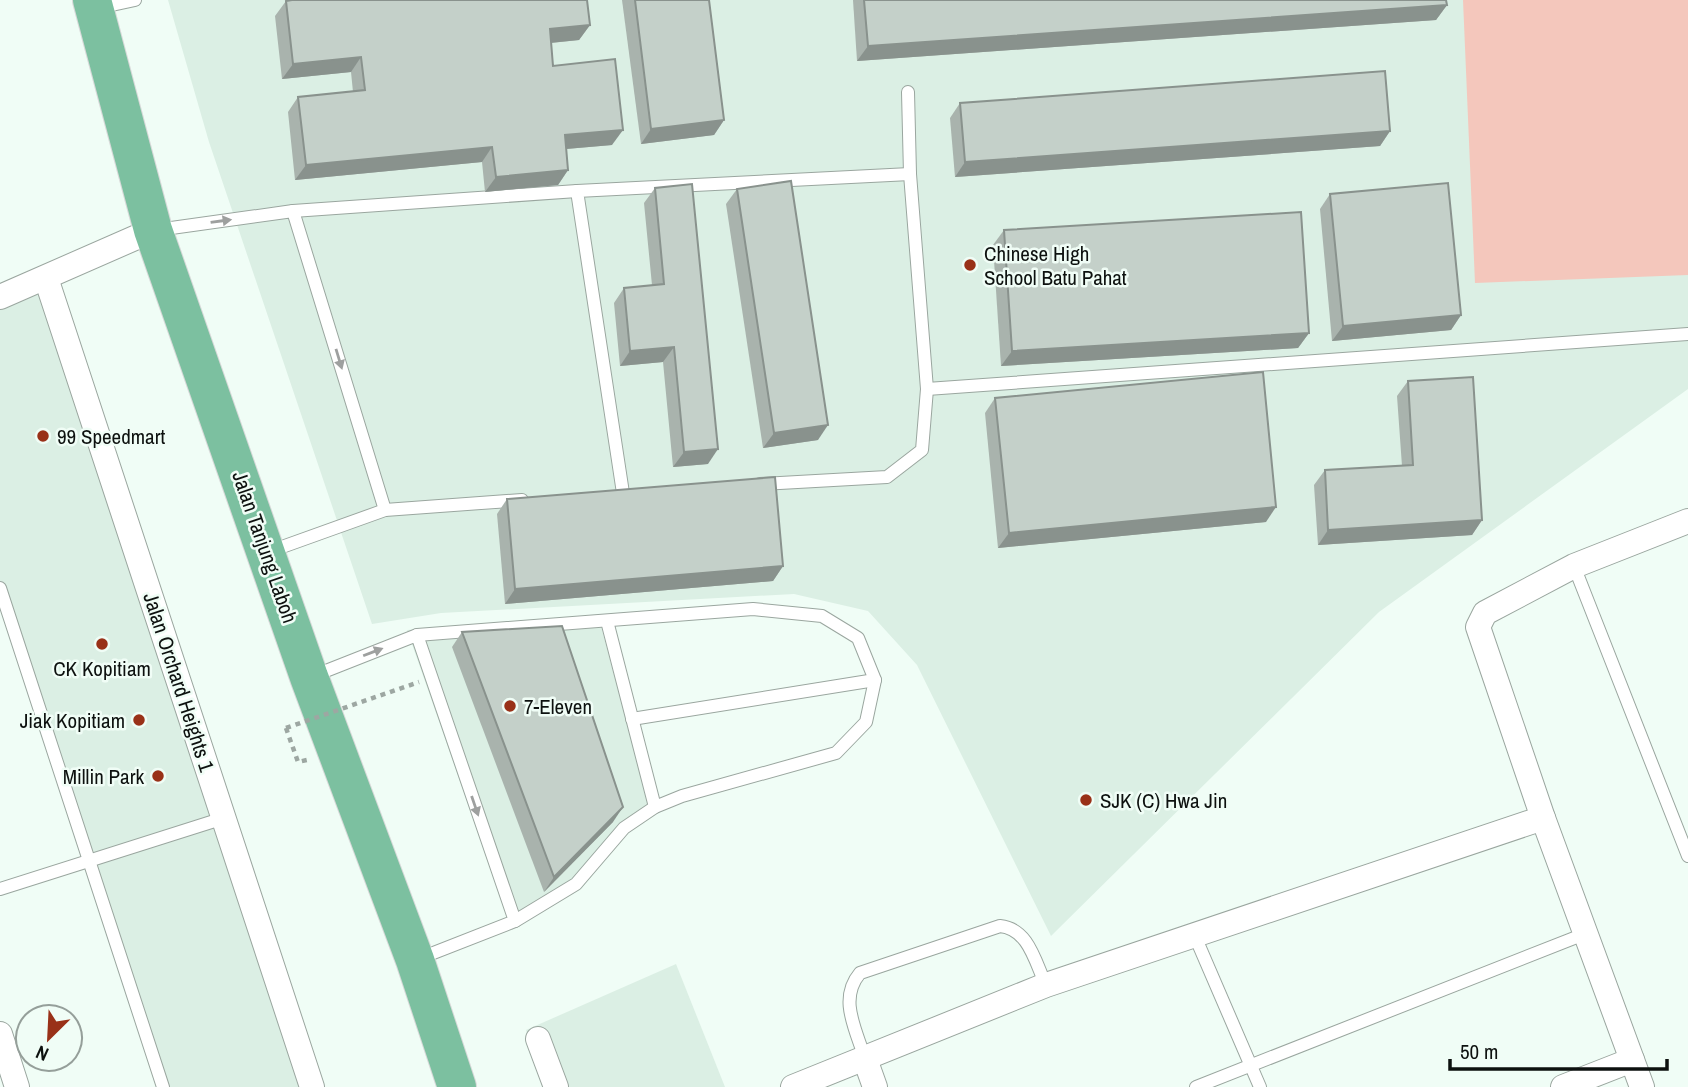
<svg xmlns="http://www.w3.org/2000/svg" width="1688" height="1087" font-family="'Archivo Narrow',sans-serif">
<rect width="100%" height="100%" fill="#f0fdf6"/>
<!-- built -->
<g fill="#dbefe4">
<polygon points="168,0 1688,0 1688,389 1379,612 1051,936 917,665 868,611 794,594 441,613 372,624 209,142"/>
<polygon points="52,263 322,1087 156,1087 63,794 0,608 0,287"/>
<polygon points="598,615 652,816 626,834 581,889 512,930 407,630"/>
<polygon points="676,964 725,1087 546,1087 526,1030"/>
</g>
<!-- green -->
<polygon fill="#f4c7bc" points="1463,0 1688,0 1688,275 1475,283"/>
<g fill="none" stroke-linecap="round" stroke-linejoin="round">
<!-- service casing -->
<g stroke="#9aa69f" stroke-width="14">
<g id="service">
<polyline points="98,8 135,0"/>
<polyline points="293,211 577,191"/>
<polyline points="157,230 293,211 385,510"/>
<polyline points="927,389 1688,334"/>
<polyline points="760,484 887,477 922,450 927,389 910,174 908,92"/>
<polyline points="623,493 577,191 910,174"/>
<polyline points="268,552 385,510 522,500"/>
<polyline points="1574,566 1688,856"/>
<polyline points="0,588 163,1087"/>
<polyline points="607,621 655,807"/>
<polyline points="417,635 753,609 822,616 858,638 875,680 866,722 836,753 682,796 655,807 624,828 576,884 515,921"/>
<polyline points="313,676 417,635 515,921 418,959"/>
<polyline points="632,719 875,680"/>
<polyline points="0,889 224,818"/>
<polyline points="1194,934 1260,1087"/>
<path d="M865 1059C856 1029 838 999 860 973L1000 926C1029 929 1035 962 1046 985"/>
<polyline points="1196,1087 1587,933"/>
</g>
</g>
<!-- minor casing -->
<g stroke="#9aa69f" stroke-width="26">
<g id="minor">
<polyline points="46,278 312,1087"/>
<polyline points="0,297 153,230"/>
<polyline points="0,1034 17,1087"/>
<polyline points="538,1039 556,1087"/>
<polyline points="865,1059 875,1087"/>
<polyline points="793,1087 1046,985 1543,818"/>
<polyline points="1563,1087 1632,1060"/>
<polyline points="1642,1087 1543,818 1478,627 1485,613 1574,566 1688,521"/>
</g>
</g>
<!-- trunk casing -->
<g stroke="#d8d9d9" stroke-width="40">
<polyline id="trunk" points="92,0 153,230 309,677 415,960 457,1087"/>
</g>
<!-- path -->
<polyline stroke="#9da7a2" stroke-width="4.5" stroke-dasharray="5 5" stroke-linecap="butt" points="286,728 298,762 307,760"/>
<!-- service -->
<use href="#service" stroke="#fff" stroke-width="12"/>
<!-- minor -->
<use href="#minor" stroke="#fff" stroke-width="24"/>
<!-- trunk -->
<use href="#trunk" stroke="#7cc0a0" stroke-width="38"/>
<!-- path-bridge -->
<polyline stroke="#9da7a2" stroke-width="4.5" stroke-dasharray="5 5" stroke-linecap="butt" points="286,728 419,682"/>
</g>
<!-- wall -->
<g fill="#a9b3ad">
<polygon points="622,0 709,0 724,120 714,135 641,144"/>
<polygon points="853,0 1446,0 1447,5 1436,20 857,61"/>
<polygon points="286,1 590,25 579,40 551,43 553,66 612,145 566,149 568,170 558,185 485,192 482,162 295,180 288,112 298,97 353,92 351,72 282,79 275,16"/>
<polygon points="960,103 1390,131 1380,146 955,177 950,118"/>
<polygon points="655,188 708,464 673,467 663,362 620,366 614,303 624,288 652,285 644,203"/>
<polygon points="737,189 818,440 763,448 726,204"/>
<polygon points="1330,194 1461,315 1451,330 1332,341 1320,209"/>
<polygon points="1004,230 1309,333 1298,348 1001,366 993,245"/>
<polygon points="1408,381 1482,520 1472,535 1318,545 1314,485 1325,470 1402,466 1397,396"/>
<polygon points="995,398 1266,522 998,548 985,413"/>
<polygon points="507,499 783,566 773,581 505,604 497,514"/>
<polygon points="462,632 613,822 544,892 452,647"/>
</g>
<!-- shaded-wall -->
<g fill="#89928d">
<polygon points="1447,5 1436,20 857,61 868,46"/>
<polygon points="590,25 579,40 539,44 550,29"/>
<polygon points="361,57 351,72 282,79 293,64"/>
<polygon points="724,120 714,135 641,144 651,129"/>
<polygon points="623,130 612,145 554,150 565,135"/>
<polygon points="1390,131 1380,146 955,177 965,162"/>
<polygon points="492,147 482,162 295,180 306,165"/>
<polygon points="568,170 558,185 485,192 496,177"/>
<polygon points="1461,315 1451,330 1332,341 1343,326"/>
<polygon points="1309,333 1298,348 1001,366 1012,351"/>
<polygon points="674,347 663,362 620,366 630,351"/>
<polygon points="828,425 818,440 763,448 774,433"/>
<polygon points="718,449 708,464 673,467 684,452"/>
<polygon points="1276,507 1266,522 998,548 1009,533"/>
<polygon points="1482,520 1472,535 1318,545 1328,530"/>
<polygon points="783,566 773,581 505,604 515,589"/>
<polygon points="623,807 613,822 544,892 554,877"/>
</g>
<!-- building -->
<g fill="#c4d0c9" stroke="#89928d" stroke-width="2">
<polygon points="292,0 587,0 590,25 550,29 553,66 615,59 623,130 565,135 568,170 496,177 492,147 306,165 298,97 365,90 361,57 293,64 286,1"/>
<polygon points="635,0 709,0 724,120 651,129"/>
<polygon points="864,0 1446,0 1447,5 868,46"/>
<polygon points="1385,71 1390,131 965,162 960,103"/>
<polygon points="791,181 828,425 774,433 737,189"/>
<polygon points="1448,183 1461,315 1343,326 1330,194"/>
<polygon points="692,184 718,449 684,452 674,347 630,351 624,288 664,284 655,188"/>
<polygon points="1301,212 1309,333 1012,351 1004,230"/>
<polygon points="1263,372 1276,507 1009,533 995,398"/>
<polygon points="1473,377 1482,520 1328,530 1325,470 1413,465 1408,381"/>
<polygon points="775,477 783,566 515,589 507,499"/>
<polygon points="562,626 623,807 554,877 462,632"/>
</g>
<!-- one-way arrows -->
<defs><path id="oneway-solid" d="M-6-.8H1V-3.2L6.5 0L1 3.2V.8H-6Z" transform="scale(1.75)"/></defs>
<g fill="#9ea09f">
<use href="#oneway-solid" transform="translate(221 221) rotate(-8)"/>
<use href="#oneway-solid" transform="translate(339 359) rotate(73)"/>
<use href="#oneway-solid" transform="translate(373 652) rotate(-21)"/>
<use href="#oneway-solid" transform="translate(475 806) rotate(71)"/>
</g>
<!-- markers -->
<g fill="#993118" stroke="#f0fdf6" stroke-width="2.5">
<circle cx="970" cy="265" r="7"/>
<circle cx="43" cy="436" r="7"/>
<circle cx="102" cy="644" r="7"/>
<circle cx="510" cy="706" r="7"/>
<circle cx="139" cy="720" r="7"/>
<circle cx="158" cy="776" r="7"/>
<circle cx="1086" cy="800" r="7"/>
</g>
<g text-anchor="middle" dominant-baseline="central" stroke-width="5" stroke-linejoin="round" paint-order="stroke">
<!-- poi labels -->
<g font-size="21" fill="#0d110f" stroke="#f0fdf6" text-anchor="start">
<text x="984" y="253">Chinese High<tspan x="984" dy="24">School Batu Pahat</tspan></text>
<text x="57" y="436">99 Speedmart</text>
<text x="102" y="668" text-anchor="middle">CK Kopitiam</text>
<text x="524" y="706">7-Eleven</text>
<text x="125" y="720" text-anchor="end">Jiak Kopitiam</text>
<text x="144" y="776" text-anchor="end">Millin Park</text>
<text x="1100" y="800">SJK (C) Hwa Jin</text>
</g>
<!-- street labels -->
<g font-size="21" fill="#0d110f" stroke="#f0fdf6">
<text transform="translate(265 547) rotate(71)">Jalan Tanjung Laboh</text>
<text transform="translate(179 682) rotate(72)">Jalan Orchard Heights 1</text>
</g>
</g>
<!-- north arrow -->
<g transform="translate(49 1038) rotate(204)"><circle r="33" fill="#f0fdf6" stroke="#959f9a" stroke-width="2"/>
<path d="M0-5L12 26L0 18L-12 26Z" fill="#993118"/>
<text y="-10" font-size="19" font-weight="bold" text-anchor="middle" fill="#0d110f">N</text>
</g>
<!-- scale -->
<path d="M1450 1059v10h217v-10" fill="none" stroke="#0d110f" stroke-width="3.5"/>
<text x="1460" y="1059" font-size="21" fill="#0d110f" stroke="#f0fdf6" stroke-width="5" paint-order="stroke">50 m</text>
</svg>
